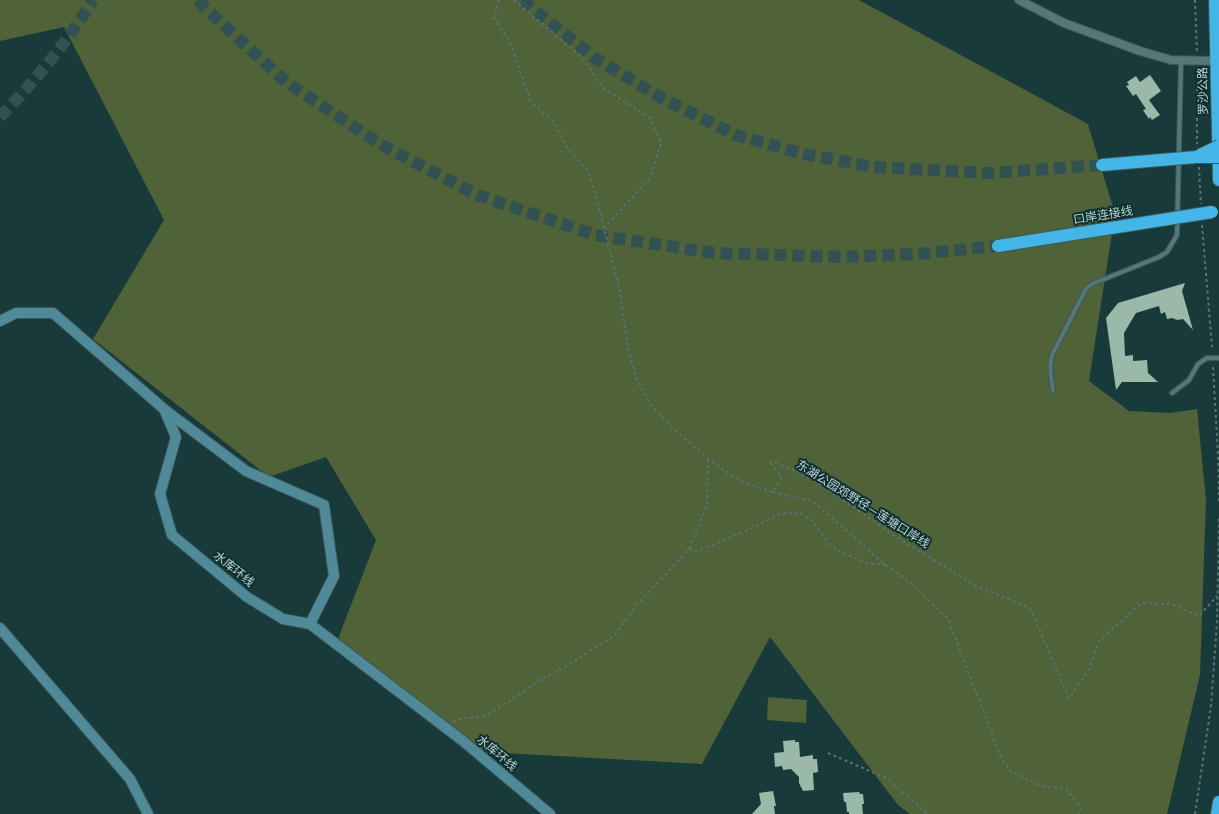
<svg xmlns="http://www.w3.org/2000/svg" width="1219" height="814" font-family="'DM Sans','Noto Sans SC',sans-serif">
<rect width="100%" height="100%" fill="#183a3b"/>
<!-- green -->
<g fill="#506237">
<polygon points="0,0 859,0 1088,124 1115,214 1089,381 1129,411 1170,413 1197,409 1206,500 1200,675 1167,814 910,814 898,805 770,637 702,764 483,752 338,639 376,540 326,457 269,477 93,339 164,220 64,27 0,41"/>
<polygon points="768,697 807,700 806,723 767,720"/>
</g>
<!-- building -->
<g fill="#9bb9a9">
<polygon points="1150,75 1161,91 1149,100 1160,115 1152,120 1150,117 1149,119 1143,110 1146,109 1136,94 1133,96 1126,86 1129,85 1127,82 1136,76 1140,82"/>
<polygon points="1185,283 1182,291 1193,330 1183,319 1177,320 1172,318 1167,319 1165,312 1161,314 1159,306 1136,313 1124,333 1125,356 1133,355 1133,361 1147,360 1148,373 1158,382 1122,382 1116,390 1106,318 1118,303"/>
<polygon points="795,740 795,742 799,742 800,757 813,755 813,759 817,759 818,772 813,773 814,790 803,791 799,783 799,777 791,769 783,770 782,766 775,767 774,753 784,752 783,741"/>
<polygon points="773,791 776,806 774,806 775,814 752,814 761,804 759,793"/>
<polygon points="859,792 860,794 863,794 864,804 862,804 863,814 849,814 849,812 847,812 846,802 844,802 843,793"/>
</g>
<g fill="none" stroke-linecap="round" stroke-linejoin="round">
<!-- highway-tunnel -->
<g stroke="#325152" stroke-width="12" stroke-dasharray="12 6" stroke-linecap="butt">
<polyline points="198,0 204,7 286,82 380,144 477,195 595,235 714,253 842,257 917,254 998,246"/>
<polyline points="522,0 595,58 663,99 736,135 804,154 874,167 989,173 1102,165"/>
<path d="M0 117C35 81 67 42 93 0"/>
</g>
<!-- lane casing -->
<g stroke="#3a5758" stroke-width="6">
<g id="lane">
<path d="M1053 390C1051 378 1049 367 1052 355L1086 289 1092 284 1159 257 1167 252 1177 235 1181 61"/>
<polyline points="1172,393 1189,380 1198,364 1207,358 1219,358"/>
</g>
</g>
<!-- street casing -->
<g stroke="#3a5758" stroke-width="10">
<polyline id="street" points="1019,0 1064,23 1140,51 1171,60 1216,61"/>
</g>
<!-- secondary casing -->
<g stroke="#3a5758" stroke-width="12">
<g id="secondary">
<polyline points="0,321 16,313 53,313 164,409 176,437 160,494 172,535 247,597 283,619 310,624 463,741 550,814"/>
<polyline points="165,410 246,471 324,505 334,576 310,624"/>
<polyline points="0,628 130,779 148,814"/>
</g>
</g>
<!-- highway casing -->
<g stroke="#3a5758" stroke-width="14">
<g id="highway">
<polyline points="1215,0 1219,180"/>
<polyline points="1217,814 1219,802"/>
</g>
</g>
<!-- path -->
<g stroke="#577374" stroke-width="2" stroke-dasharray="3 3" stroke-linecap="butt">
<polyline points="499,0 494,18 510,42 531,102 553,121 568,149 588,171 597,200 620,291 628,349 637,380 651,405 672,427 693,446 719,467 744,483 773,492 782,477 769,461 795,470 821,485 898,538 974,585 1030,608 1069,698 1090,668 1099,641 1142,603 1171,604 1199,616 1217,596"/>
<polyline points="514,0 583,58 602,87 650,118 661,142 651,177 604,228"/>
<polyline points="1195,0 1197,53"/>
<polyline points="1197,70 1197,144"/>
<polyline points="1199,167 1201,204"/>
<polyline points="1202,225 1212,347"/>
<polyline points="1213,367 1218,455 1219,492"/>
<polyline points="773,492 813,501 877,558 913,585 948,619 1002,760 1011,771 1041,786 1066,789 1081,807 1078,814"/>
<polyline points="1219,492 1219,502"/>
<polyline points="689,549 696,551 710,546 750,529 779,514 799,512 813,521 829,544 839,551 866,563 886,565"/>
<polyline points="453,722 461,719 485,716 519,695 538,681 575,661 615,635 634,608 689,549 707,505 708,459"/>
<polyline points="828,753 886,778 928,814"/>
<polyline points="1195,814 1211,706 1217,622 1219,517"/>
</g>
<!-- lane -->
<use href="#lane" stroke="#577" stroke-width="4"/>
<!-- street -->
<use href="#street" stroke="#577" stroke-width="8"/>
<!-- secondary -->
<use href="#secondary" stroke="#508a99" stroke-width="10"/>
<!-- highway -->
<use href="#highway" stroke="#43b5e7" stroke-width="12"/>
<!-- highway-bridge casing -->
<g stroke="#3a5758" stroke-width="14" stroke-linecap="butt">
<g id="highway-bridge">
<polyline points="1200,155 1219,146"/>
<polyline points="1102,165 1196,157 1219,157"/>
<polyline points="998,246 1212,212"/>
</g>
</g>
<!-- highway-bridge -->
<use href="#highway-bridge" stroke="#43b5e7" stroke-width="12"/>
</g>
<g text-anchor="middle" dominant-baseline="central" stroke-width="4" stroke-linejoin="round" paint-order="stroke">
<!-- street labels -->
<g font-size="12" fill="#c3d5d5" stroke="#0d3030">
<text transform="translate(1203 91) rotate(-91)">罗沙公路</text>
<text transform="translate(1103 215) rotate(-9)">口岸连接线</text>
<text transform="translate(863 504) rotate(32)">东湖公园郊野径—莲塘口岸线</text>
<text transform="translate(234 569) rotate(39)">水库环线</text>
<text transform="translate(497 753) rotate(40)">水库环线</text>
</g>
</g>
</svg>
